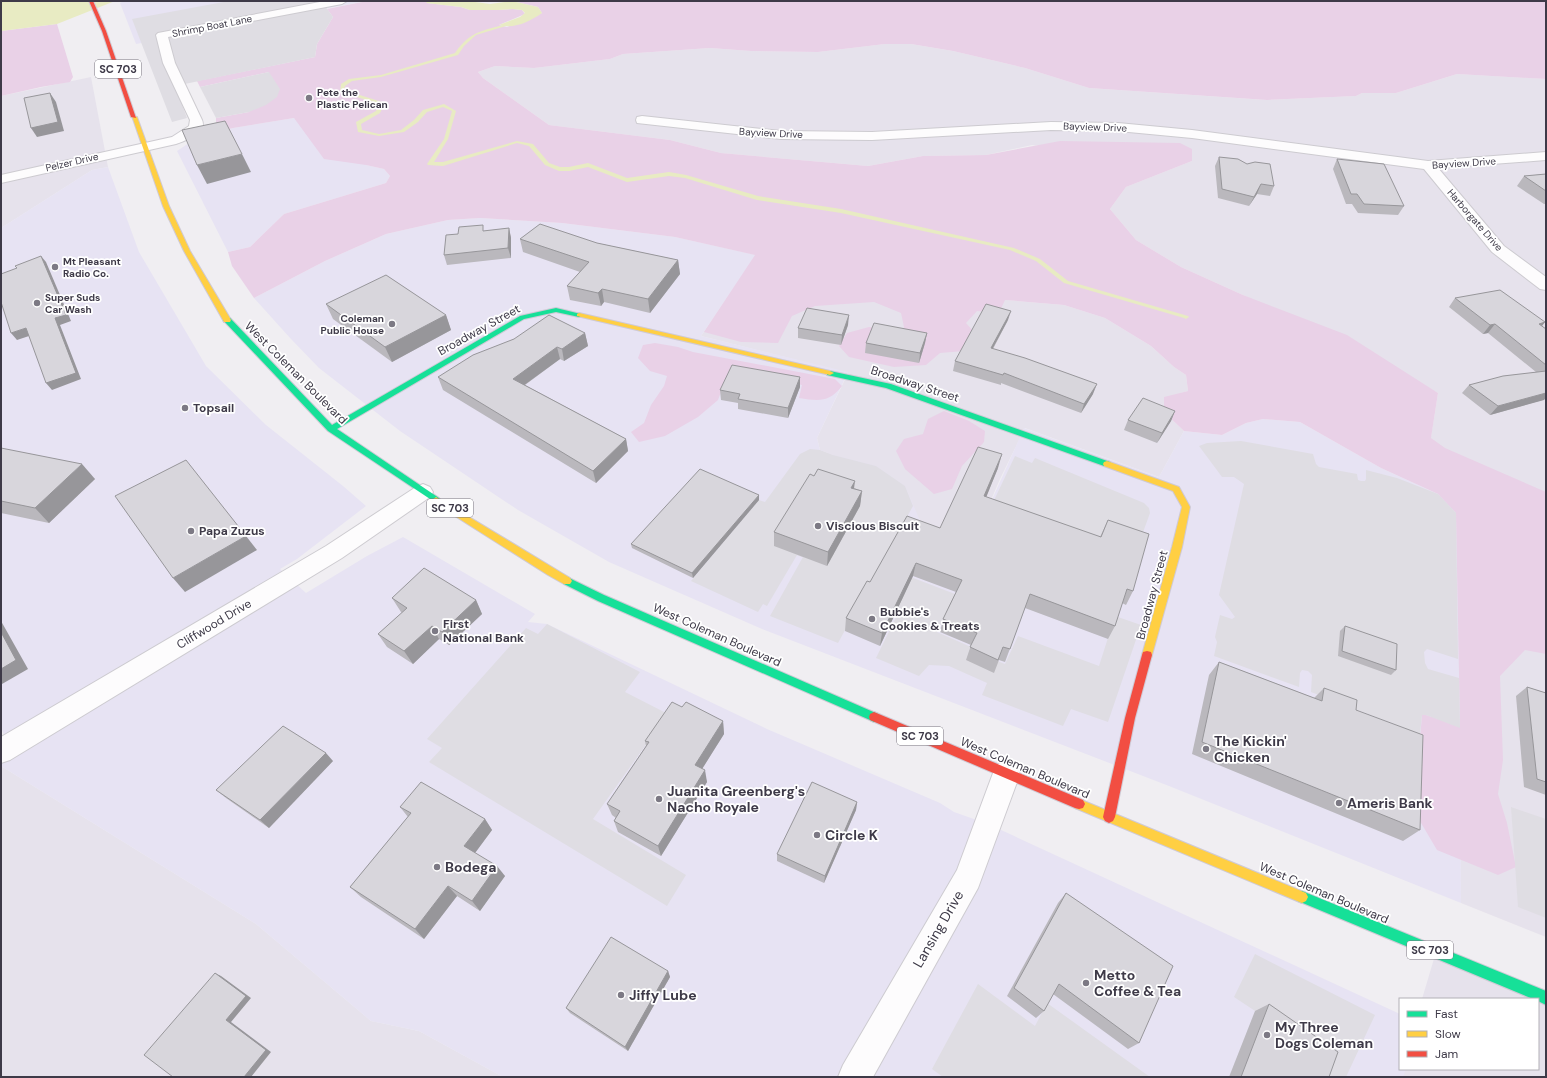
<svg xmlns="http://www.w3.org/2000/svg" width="1547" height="1078" font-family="'DM Sans',sans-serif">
<rect width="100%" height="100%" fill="#f0eef2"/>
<!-- residential -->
<g fill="#e6e2ec">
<polygon points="885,44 911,44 953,51 1025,68 1089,88 1266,100 1356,96 1362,93 1396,93 1457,74 1546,79 1546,937 1461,903 1458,650 1431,437 1438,393 1243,295 1181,267 1136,240 1110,209 1126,187 1192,161 1032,145 986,155 923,156 868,166 721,153 670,140 549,125 483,78 478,72 495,66 534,68 610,59 623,54 710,48 751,51 818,52"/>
<polygon points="91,77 108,167 92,170 1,228 1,96"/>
<polygon points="756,255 994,299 1064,305 1105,318 1151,346 1174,367 1186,375 1188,391 1164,398 1164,412 1184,431 1159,477 1025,428 1000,479 973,542 924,530 833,455 820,450 817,438 848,373 701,336"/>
<polygon points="1,766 256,924 371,1021 419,1031 503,1077 1,1077"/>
<polygon points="1436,952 1546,998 1546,1077 1398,1077 1401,1069 1538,1069 1538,999 1422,999"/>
</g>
<!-- commercial -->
<g fill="#e7e3f3">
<polygon points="124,1 367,1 136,44 120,3"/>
<polygon points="294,118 366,165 384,169 390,176 386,183 284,214 250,247 228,252 177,151 192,141 208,134 233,128"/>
<polygon points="108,167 139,252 206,366 266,425 343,486 366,506 297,559 280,569 306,593 367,556 403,537 535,614 528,622 547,624 767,729 940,803 954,812 988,824 1400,1014 1400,1069 1406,1069 1403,1077 503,1077 419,1031 371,1021 256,924 1,766 1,737 4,735 1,727 1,228 92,170"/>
<polygon points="480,218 562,223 675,237 756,255 701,336 848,372 817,438 820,450 833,455 876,466 905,486 924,530 973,542 1024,428 1159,477 1184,431 1222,435 1246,423 1263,419 1300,422 1381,468 1438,494 1456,513 1460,728 1461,903 1169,786 762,629 609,562 518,510 400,431 319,368 291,339 254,298 325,261 386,234 448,220"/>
</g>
<!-- green -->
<g fill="#e9d1e7">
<polygon points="367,1 428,1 427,3 461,7 470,10 498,10 513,9 522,10 525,14 499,25 507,27 542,13 538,7 512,1 1546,1 1546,79 1457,74 1396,93 1362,93 1356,96 1267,100 1089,88 1025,68 953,51 911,44 885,44 818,52 751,51 710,48 623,54 610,59 534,68 495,66 478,72 483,78 549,125 670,140 721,153 868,166 923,156 986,155 1060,141 1180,143 1192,149 1192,161 1126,187 1110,209 1136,240 1181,267 1243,295 1347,335 1438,393 1431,438 1445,448 1546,492 1546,654 1525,650 1500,676 1503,760 1498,794 1507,823 1516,867 1498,875 1437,850 1414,811 1422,715 1426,715 1460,726 1456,513 1438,494 1381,468 1300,422 1263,419 1246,423 1222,435 1184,431 1164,412 1164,397 1188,391 1186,375 1174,367 1151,346 1105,318 1064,305 1005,300 999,313 977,311 966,323 982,341 964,351 940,353 926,365 894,367 849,357 839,346 847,333 869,327 902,331 904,327 901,313 874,302 815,306 792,316 778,343 741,342 704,332 755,255 675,237 562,223 480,218 448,220 386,234 325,261 254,298 232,266 228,252 250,247 284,214 386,183 390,176 384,169 366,165 324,159 294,118 233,128 208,134 216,127 216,118 249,112 269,72 200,87 197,81 315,57 317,44 333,17 327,9"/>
<polygon points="57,24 73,77 70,82 41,87 1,96 1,31"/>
<path d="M655 343 678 347 693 352 835 379 842 386C829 403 818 401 799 398L802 385 752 374 728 373 718 400 698 417 665 436 639 442 631 432 644 423 651 405 664 386 667 376 650 371 638 358 643 345Z"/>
<polygon points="944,411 969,421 985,431 984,442 962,466 952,489 934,494 905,469 896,451 904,439 923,434 928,419"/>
</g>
<!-- parking -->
<g fill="#dfdde3">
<polygon points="229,1 353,1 325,6 333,17 317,44 315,57 175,86 187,118 172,122 132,19"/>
<polygon points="269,72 280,89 277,97 266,105 249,112 216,118 200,87"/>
<polygon points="1241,441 1313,454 1316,464 1319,467 1357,474 1358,480 1361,481 1365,481 1366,479 1366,470 1397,478 1438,494 1456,513 1458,659 1427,649 1424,652 1425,663 1428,669 1459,678 1460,728 1426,715 1422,715 1420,734 1311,692 1312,675 1308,671 1302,670 1300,673 1299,687 1214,656 1217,642 1215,637 1220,615 1232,619 1235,617 1219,595 1244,484 1234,477 1222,477 1199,446 1207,443"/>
<polygon points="810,449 820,450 833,455 876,466 905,486 913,506 838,643 770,616 803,557 827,566 774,547 797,555 767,606 763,604 758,612 691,581 759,500 765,502 800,454"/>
<polygon points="1015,456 1032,463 1035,458 1144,503 1149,508 1150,513 1138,546 1095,551 988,513"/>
<polygon points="882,566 955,594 937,632 971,647 969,650 1005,664 1018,636 1099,666 1115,616 1141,625 1108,722 1071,709 1063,726 982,695 987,683 949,666 929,665 919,676 876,658 900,609"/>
<polygon points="547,624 640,672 625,692 668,714 593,819 686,875 667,906 429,762 442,748 427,739 526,628 538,634"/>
<polygon points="1511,807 1546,819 1546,918 1518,907"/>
<polygon points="1255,954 1375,1015 1346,1077 1327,1077 1326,1058 1234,997"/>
<polygon points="978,984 1035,1026 1047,1003 1150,1077 943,1077 932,1069"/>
</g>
<!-- water -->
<g fill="#e8ebc3">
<polygon points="1,1 115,1 57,24 1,31"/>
<path d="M428 1H468L490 4 512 1 538 7 542 13C529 22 515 29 499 25L520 17 525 13 522 10 513 9 498 10H470L461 7 426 3Z"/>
</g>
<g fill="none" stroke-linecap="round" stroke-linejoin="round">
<!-- stream -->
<path fill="#e8ebc3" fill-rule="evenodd" d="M513 22 516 23 476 35 464 46 458 55 381 77 352 81 345 86 344 90 385 103 380 113 361 124 362 130 379 134 401 130 414 120 423 110 444 104 456 111 448 139 434 162H443L517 141 533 144 549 163 560 167H569L588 163 627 178 669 172 686 175 758 196 841 209 1014 248 1040 259 1068 281 1188 316 1189 317 1186 319 1184 318 1064 283 1036 261 1010 250 841 213 757 200 685 178 669 176 627 182 588 167 569 171H559L545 165 529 146 517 143 443 166 428 165 427 164 444 139 452 111 443 107 427 112 418 122 404 132 379 136 358 132 356 122 376 111 380 104 340 92 341 84 349 79 381 75 455 53C472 28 487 31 513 22Z"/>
<!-- street casing -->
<g stroke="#cdcbd0" stroke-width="2">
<g id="street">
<path d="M325 1H347L342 4 168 37 175 63 202 120C203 122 203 124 203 127 201 134 183 142 176 144L1 183V175L172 137 189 126 190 120 163 63 156 35 158 33Z"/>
<polygon points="642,116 781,131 872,132 1051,122 1118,123 1192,130 1428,161 1546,152 1546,160 1438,168 1504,246 1546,277 1546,290 1540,289 1492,252 1424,169 1192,138 1118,131 1051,130 872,140 781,139 637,123 636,120 637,117"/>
<polygon points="423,484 430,487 433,492 430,497 342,558 10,760 1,763 1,737 326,546 416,487"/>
<polygon points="1006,761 1016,765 1020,774 978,888 873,1077 838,1077 843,1065 957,870 996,765"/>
</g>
</g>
<!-- fast casing -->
<g stroke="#cfcad5" stroke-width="2">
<g id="fast">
<polygon points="556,308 581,314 583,315 579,317 556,312 524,319 337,429 439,498 440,500 436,503 328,431 223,320 224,318 230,318 332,425 520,316"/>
<polygon points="827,371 830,371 891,384 1110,462 1111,464 1110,466 1104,466 886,388 827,375"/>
<polygon points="567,577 604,595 878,714 879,717 878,720 874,722 870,720 598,601 564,584 562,581 564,578"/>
<polygon points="1302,891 1546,991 1546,1005 1538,1001 1538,999 1533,999 1298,901 1296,897 1298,893"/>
</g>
</g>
<!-- slow casing -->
<g stroke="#cfcad5" stroke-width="2">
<g id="slow">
<polygon points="132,116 137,117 169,206 190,251 231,320 230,322 224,322 223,320 184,251 163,206"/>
<polygon points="579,313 830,371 834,373 830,375 577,316 577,314"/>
<polygon points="1107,461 1179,487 1190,507 1182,547 1152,655 1151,658 1147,659 1143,658 1142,655 1172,547 1182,507 1173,491 1104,466 1103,464 1104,462"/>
<polygon points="436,497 570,578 572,581 570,584 564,584 548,575 433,502 432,500"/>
<polygon points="1079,799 1306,893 1308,897 1306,901 1302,903 1075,808 1073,804 1075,800"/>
</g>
</g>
<!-- jam casing -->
<g stroke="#cfcad5" stroke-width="2">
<g id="jam">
<polygon points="89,1 93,1 106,31 136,118 131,117 102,31"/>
<polygon points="1147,651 1151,652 1152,655 1135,718 1115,817 1113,821 1109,823 1105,821 1103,817 1125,718 1142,655 1143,652"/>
<polygon points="874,712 1083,800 1085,804 1083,808 1079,809 1075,808 870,720 869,717 870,714"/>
</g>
</g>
<!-- street -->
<use href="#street" fill="#fdfcfd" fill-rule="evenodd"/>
<!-- fast -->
<use href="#fast" fill="#16e098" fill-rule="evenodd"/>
<!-- slow -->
<use href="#slow" fill="#ffcf43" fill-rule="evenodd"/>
<!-- jam -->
<use href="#jam" fill="#f24e42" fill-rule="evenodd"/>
</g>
<!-- wall -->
<g fill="#bab8bd">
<polygon points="1219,157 1274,186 1270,196 1257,194 1249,206 1218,198 1215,166"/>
<polygon points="1337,159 1404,206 1398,215 1358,213 1352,204 1346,204 1333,169"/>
<polygon points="1546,174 1546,204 1544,204 1517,186 1524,176"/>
<polygon points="509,228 511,238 511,258 447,265 444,255 485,231"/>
<polygon points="520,239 597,243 678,260 680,274 650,313 604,302 601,306 570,300 567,286 580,272 523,252"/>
<polygon points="1455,298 1545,322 1542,326 1546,329 1546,399 1490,415 1462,393 1469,385 1536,372 1488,333 1483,334 1449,307"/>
<polygon points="326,304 446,315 451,330 392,362 333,319"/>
<polygon points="1008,320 993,349 1093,394 1081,413 1001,383 1001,385 953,371 955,361"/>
<polygon points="848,325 841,345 798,338 798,328"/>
<polygon points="585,333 588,346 564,361 560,359 525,385 626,439 628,451 596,483 443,390 438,377 514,339"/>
<polygon points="927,333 925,343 919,363 865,353 866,343"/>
<polygon points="800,377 800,387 788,418 738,409 738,403 721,400 720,390"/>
<polygon points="1175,411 1171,421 1157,443 1124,430 1128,420"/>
<polygon points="1,448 95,479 49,523 1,513"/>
<polygon points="998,468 986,497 1100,537 1108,520 1133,591 1126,605 1122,603 1115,626 1108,639 1025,608 1005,662 999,660 994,673 966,660 971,645 940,632 943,619 956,592 913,576 880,646 845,631 846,618 870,582 940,528"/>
<polygon points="854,488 862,491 860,506 827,566 774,546 774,532"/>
<polygon points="759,495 759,500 693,578 632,548 631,544"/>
<polygon points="392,598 476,600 482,614 449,645 439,639 413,664 387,647 378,634 402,613 401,612"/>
<polygon points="1345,626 1396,670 1391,675 1338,656 1340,631"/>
<polygon points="1219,662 1314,698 1324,688 1356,710 1420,830 1403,841 1192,754 1209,675"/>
<polygon points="1527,687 1546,693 1546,795 1524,787 1516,696"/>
<polygon points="682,707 723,721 724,734 702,769 707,782 661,856 618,832 614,821 616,818 612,815 607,804 646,746 645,741"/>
<polygon points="333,761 269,828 226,798 216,790"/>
<polygon points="857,802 856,810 824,883 777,861 777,854"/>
<polygon points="400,807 485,819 492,830 475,853 505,876 480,911 457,896 424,939 361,897 350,887 408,817"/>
<polygon points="1066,893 1139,1043 1128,1049 1053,994 1044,1011 1036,1018 1007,996 1058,903"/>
<polygon points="668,971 670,977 628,1051 570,1013 566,1008"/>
<polygon points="1269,1004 1329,1077 1229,1077 1255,1011"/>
</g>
<!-- shaded-wall -->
<g fill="#97969a">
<polygon points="50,93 56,102 64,131 37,137 31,128"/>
<polygon points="242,154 251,172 207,184 197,165"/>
<polygon points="1261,184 1257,194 1249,206 1254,197"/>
<polygon points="509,228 511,238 511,258 508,248"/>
<polygon points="41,256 46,262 71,321 60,325 81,379 52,390 46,383 55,318"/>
<polygon points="678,260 680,274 650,313 648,299"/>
<polygon points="602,289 604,302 601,306 598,293"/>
<polygon points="1011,311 1008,320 988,357 991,348"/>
<polygon points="446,315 451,330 392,362 385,347"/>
<polygon points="849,315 848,325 841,345 842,335"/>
<polygon points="1545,322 1538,331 1539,324"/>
<polygon points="1495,324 1488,333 1483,334 1490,325"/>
<polygon points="26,328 32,335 17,340 11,333"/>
<polygon points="585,333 588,346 564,361 562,349"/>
<polygon points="927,333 925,343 919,363 920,353"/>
<polygon points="557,347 560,359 516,391 513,379"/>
<polygon points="800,377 800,387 788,418 788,408"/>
<polygon points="1097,384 1093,394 1081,413 1084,404"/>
<polygon points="1546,393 1546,397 1544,400 1490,415 1498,406"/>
<polygon points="1175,411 1171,421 1157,443 1162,433"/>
<polygon points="626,439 628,451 596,483 593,471"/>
<polygon points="1002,454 998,468 981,510 984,496"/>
<polygon points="82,464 95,479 49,523 35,508"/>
<polygon points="855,481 853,496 851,488"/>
<polygon points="862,491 860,506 827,566 828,552"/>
<polygon points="759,495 759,500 693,578 692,573"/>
<polygon points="246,536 257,550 185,592 173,578"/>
<polygon points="916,563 913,576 880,646 882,633"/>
<polygon points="476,600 482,614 449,645 442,632"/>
<polygon points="1,621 28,669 2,684 1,683"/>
<polygon points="432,626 439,639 413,664 404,651"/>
<polygon points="723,721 724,734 697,777 695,765"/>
<polygon points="326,753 333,761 269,828 260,820"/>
<polygon points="705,770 707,782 661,856 658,846"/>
<polygon points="857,802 856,810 824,883 825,876"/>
<polygon points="485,819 492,830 472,857 464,846"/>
<polygon points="497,866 505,876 480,911 472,901"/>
<polygon points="448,886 457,896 424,939 415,929"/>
<polygon points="668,971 670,977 628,1051 625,1047"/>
<polygon points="215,973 221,976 251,998 231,1022 271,1052 251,1077 244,1077 226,1020"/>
</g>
<!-- building -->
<g fill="#d8d6dc" stroke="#97969a">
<polygon points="50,93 58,122 31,128 24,98"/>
<polygon points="225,121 242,154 197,165 182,130"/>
<polygon points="1219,157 1238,159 1247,164 1255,162 1270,164 1274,186 1261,184 1254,197 1222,189"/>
<polygon points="1337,159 1384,164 1404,206 1364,204 1357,194 1351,194"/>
<polygon points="1546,174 1546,191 1524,176"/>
<polygon points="540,224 597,243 678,260 648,299 602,289 598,293 567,286 589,262 520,239"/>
<polygon points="483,225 483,231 509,228 508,248 444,255 446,235 458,234 459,227"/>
<polygon points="41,256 66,315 55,318 76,373 46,383 26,328 11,333 1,302 1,274 17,268 15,266"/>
<polygon points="386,275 446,315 385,347 326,304"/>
<polygon points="1500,290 1545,322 1539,324 1546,329 1546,365 1495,324 1490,325 1455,298"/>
<polygon points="986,304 1011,311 991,348 1025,358 1097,384 1084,404 1004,373 1003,375 955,361"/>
<polygon points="807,308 849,315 842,335 798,328"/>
<polygon points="549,315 585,333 562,349 557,347 513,379 626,439 593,471 438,377 473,355 514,339"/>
<polygon points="874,323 927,333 920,353 866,343"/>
<polygon points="732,365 800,377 788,408 738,399 740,394 720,390"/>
<polygon points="1546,371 1546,393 1498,406 1469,385 1503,376"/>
<polygon points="1143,398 1175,411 1162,433 1128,420"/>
<polygon points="978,447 1002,454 984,496 1101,537 1108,520 1149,534 1133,591 1127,589 1115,626 1030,594 1010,649 1003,647 998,660 970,647 977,633 943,619 962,580 916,563 882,633 846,618 867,581 870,582 907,516 940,528"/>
<polygon points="1,448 82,464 35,508 1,501"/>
<polygon points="186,460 246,536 173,578 115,496"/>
<polygon points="700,469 759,495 692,573 631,544"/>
<polygon points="818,469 855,481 851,488 862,491 828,552 774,532 810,474 814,476"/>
<polygon points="424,568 476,600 442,632 432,626 404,651 378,634 407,608 392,598"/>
<polygon points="1345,626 1397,644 1396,670 1342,651"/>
<polygon points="1,632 16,660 1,669"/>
<polygon points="1219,662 1322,701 1324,688 1357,700 1356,710 1423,735 1420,830 1202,742"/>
<polygon points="1527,687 1546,693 1546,782 1537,779"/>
<polygon points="672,702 682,707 686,702 723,721 695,765 705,770 658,846 614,821 620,811 607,804 649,742 645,741"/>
<polygon points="283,726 326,753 260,820 216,790"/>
<polygon points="421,782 485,819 464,846 497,866 472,901 448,886 415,929 350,887 411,813 400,807"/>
<polygon points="812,782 857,802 825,876 777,854"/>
<polygon points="1066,893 1173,966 1139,1043 1059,984 1044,1011 1014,988"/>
<polygon points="611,937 668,971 625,1047 566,1008"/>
<polygon points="215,973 246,996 226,1020 266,1050 244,1077 173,1077 144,1055"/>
<polygon points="1269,1004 1338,1052 1329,1077 1241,1077"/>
</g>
<!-- markers -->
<g fill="#7c7984" stroke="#fff" stroke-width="1.5">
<circle cx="309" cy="98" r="4"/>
<circle cx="55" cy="267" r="4"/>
<circle cx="37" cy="303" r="4"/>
<circle cx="392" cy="324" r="4"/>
<circle cx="185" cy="408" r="4"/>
<circle cx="818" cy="526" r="4"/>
<circle cx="191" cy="531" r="4"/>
<circle cx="872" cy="619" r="4"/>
<circle cx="435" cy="631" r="4"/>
<circle cx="1206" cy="749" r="4"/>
<circle cx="659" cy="799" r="4"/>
<circle cx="1339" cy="803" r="4"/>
<circle cx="817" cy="835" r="4"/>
<circle cx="437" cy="867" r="4"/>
<circle cx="1086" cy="983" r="4"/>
<circle cx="621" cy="995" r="4"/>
<circle cx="1267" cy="1035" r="4"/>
</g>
<g text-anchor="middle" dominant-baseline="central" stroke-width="3.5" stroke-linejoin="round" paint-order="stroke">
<!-- far-street labels -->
<g font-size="10" fill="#3e3a48" stroke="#fff">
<text transform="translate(212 26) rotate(-11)">Shrimp Boat Lane</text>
<text transform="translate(1095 127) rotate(2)">Bayview Drive</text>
<text transform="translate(771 133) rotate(3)">Bayview Drive</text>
<text transform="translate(72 162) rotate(-13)">Pelzer Drive</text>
<text transform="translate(1464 163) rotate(-4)">Bayview Drive</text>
<text transform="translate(1475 220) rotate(49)">Harborgate Drive</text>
</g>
<!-- far-poi labels -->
<g font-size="10" font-weight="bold" fill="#3e3a48" stroke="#fff" text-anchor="start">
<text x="317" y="92">Pete the<tspan x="317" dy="12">Plastic Pelican</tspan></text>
<text x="63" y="261">Mt Pleasant<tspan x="63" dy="12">Radio Co.</tspan></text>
<text x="45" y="297">Super Suds<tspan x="45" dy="12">Car Wash</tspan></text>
<text x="384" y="318" text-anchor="end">Coleman<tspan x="384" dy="12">Public House</tspan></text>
</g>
<!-- shield labels -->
<g fill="#fff" stroke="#78757f" stroke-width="1">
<rect x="95" y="60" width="46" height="18" rx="3"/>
<rect x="427" y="499" width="46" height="18" rx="3"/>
<rect x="897" y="727" width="46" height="18" rx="3"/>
<rect x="1407" y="941" width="46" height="18" rx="3"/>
</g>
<g font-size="11" font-weight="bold" fill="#3e3a48">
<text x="118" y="69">SC 703</text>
<text x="450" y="508">SC 703</text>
<text x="920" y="736">SC 703</text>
<text x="1430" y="950">SC 703</text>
</g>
<!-- street labels -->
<g font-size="12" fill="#3e3a48" stroke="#fff">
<text transform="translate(479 330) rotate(-29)">Broadway Street</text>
<text transform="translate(296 373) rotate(45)">West Coleman Boulevard</text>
<text transform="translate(915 384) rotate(18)">Broadway Street</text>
<text transform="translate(1152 595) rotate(-75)">Broadway Street</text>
<text transform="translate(214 624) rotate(-31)">Cliffwood Drive</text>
<text transform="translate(717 635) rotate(24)">West Coleman Boulevard</text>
<text transform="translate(1025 768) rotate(23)">West Coleman Boulevard</text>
<text transform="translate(1324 893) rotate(23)">West Coleman Boulevard</text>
</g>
<!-- poi labels -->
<g font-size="12" font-weight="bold" fill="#3e3a48" stroke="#fff" text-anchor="start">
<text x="193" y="408">Topsail</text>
<text x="826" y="526">Viscious Biscuit</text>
<text x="199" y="531">Papa Zuzus</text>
<text x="880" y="612">Bubbie's<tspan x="880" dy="14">Cookies &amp; Treats</tspan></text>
<text x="443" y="624">First<tspan x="443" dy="14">National Bank</tspan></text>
</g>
<!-- near-poi labels -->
<g font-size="14" font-weight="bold" fill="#3e3a48" stroke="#fff" text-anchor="start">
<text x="1214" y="741">The Kickin'<tspan x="1214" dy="16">Chicken</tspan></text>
<text x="667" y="791">Juanita Greenberg's<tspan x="667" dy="16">Nacho Royale</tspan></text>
<text x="1347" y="803">Ameris Bank</text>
<text x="825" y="835">Circle K</text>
<text x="445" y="867">Bodega</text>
<text x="1094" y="975">Metto<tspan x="1094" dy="16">Coffee &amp; Tea</tspan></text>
<text x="629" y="995">Jiffy Lube</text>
<text x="1275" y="1027">My Three<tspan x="1275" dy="16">Dogs Coleman</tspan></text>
</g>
<!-- near-street labels -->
<g font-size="14" fill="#3e3a48" stroke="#fff">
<text transform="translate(938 929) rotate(-60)">Lansing Drive</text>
</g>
</g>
<!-- border -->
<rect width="1547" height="1078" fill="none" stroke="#3e3a48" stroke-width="4"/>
<!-- legend -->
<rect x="1399" y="998" width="140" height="72" fill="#ffffff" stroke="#b2b0b6"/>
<rect x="1407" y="1011" width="20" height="6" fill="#16e098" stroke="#b2b0b6"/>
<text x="1435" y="1018" font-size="12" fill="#3e3a48">Fast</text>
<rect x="1407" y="1031" width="20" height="6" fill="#ffcf43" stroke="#b2b0b6"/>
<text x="1435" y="1038" font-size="12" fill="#3e3a48">Slow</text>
<rect x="1407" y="1051" width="20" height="6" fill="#f24e42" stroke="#b2b0b6"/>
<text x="1435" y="1058" font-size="12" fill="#3e3a48">Jam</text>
</svg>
